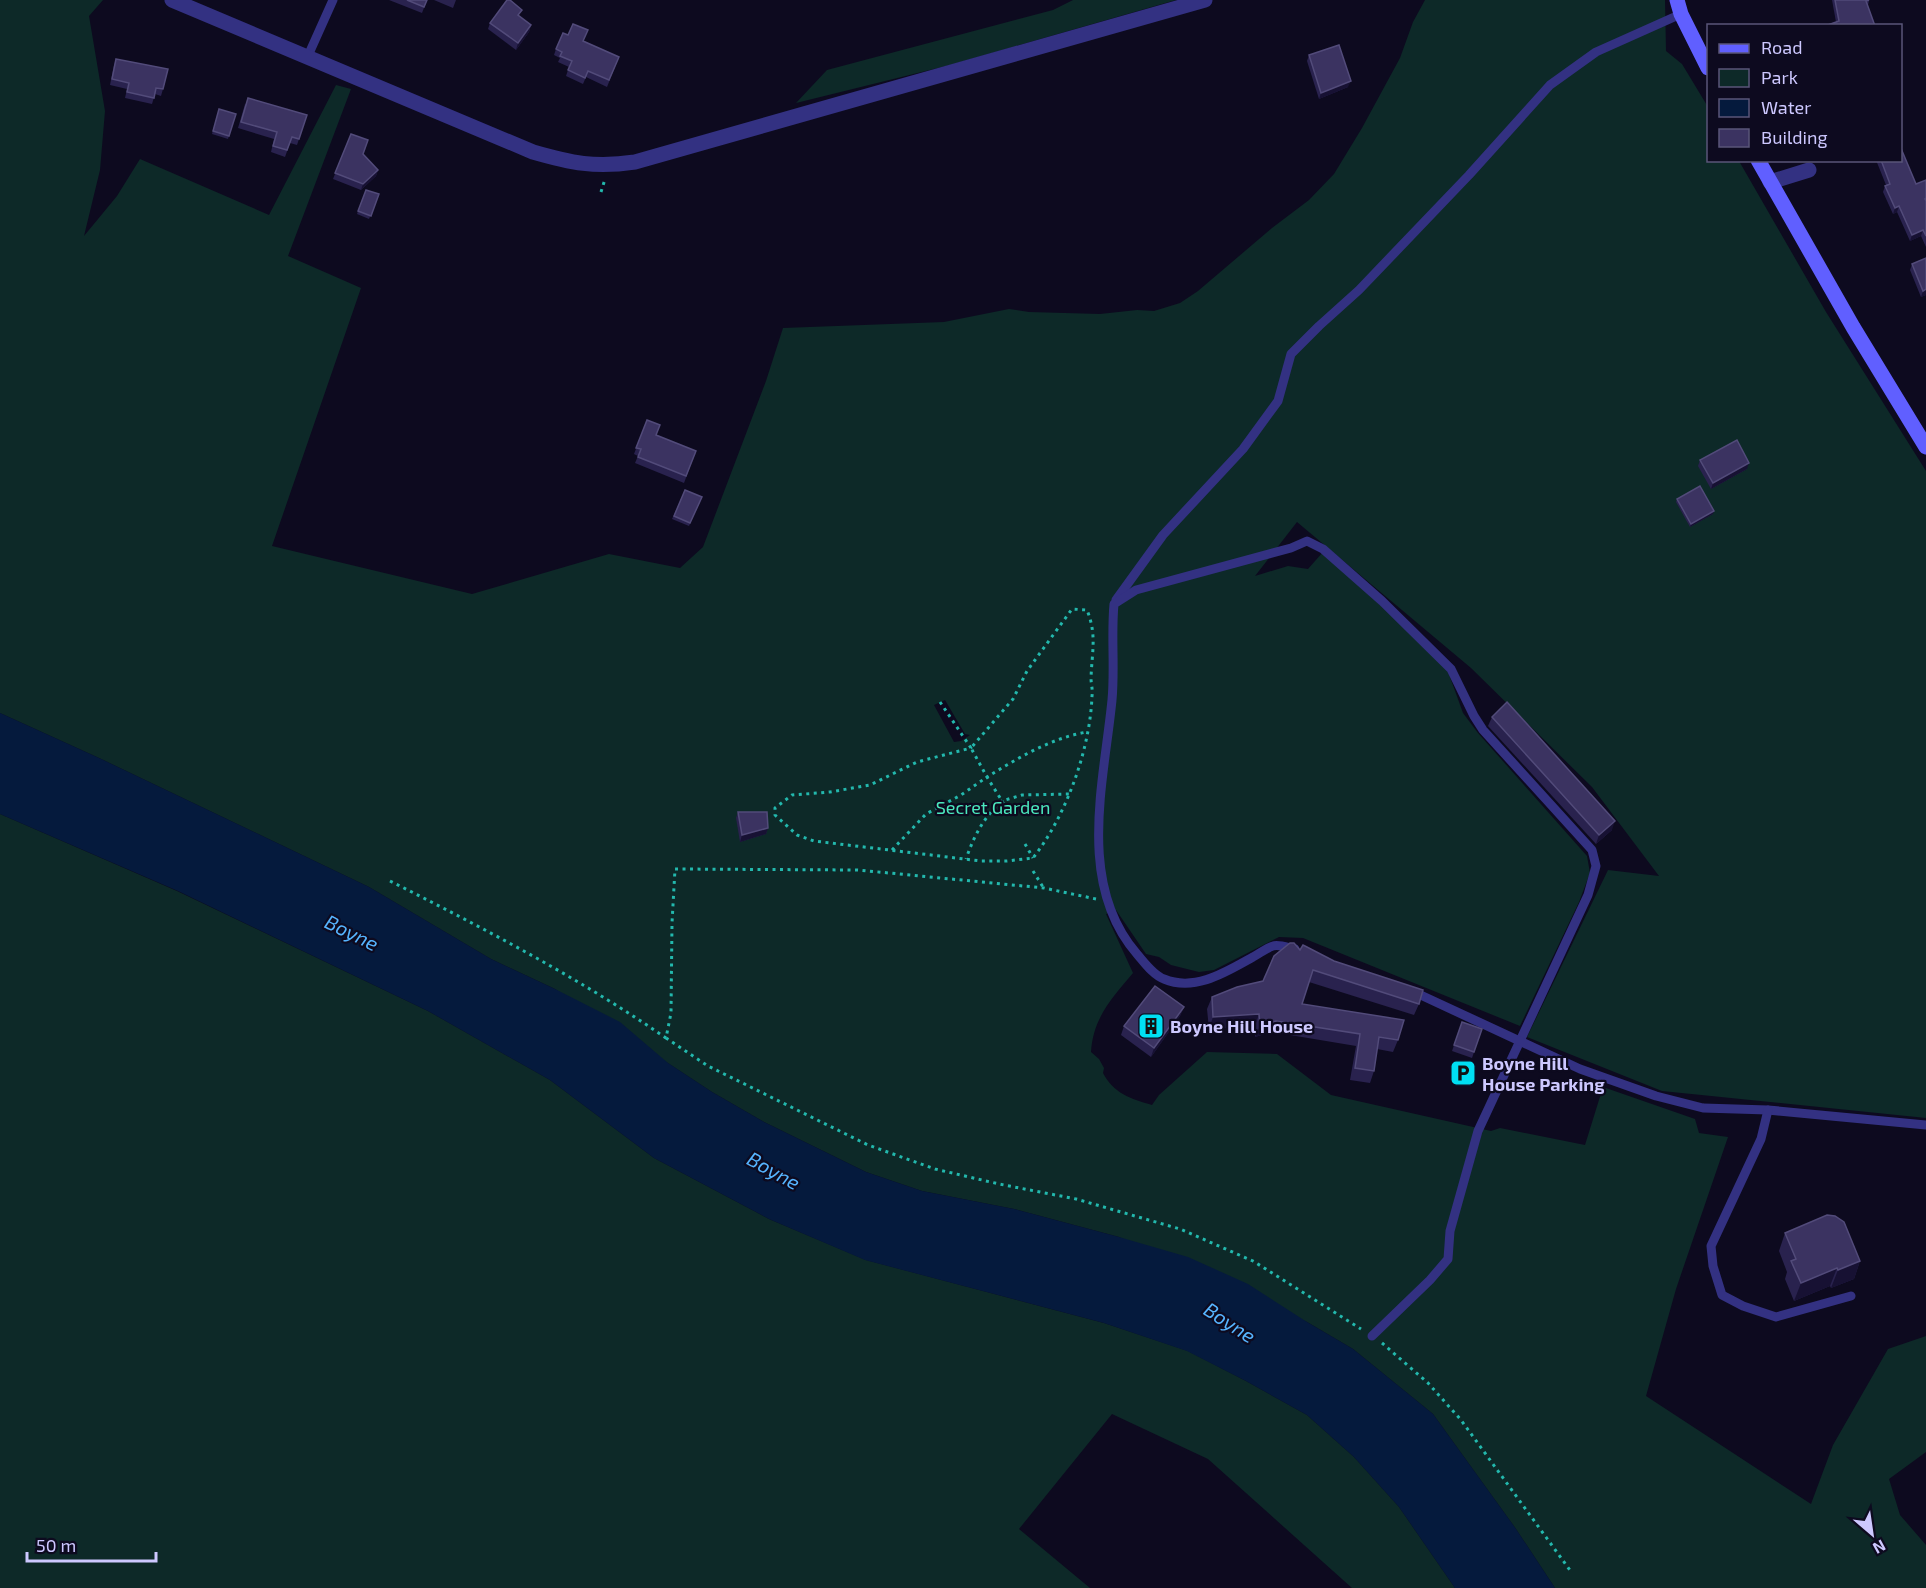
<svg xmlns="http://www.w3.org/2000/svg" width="1926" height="1588" font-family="'Exo 2',sans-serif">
<rect width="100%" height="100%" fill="#0d0a1f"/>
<!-- green -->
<g fill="#0d2928" fill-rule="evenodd">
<path d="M0 0H103L89 16 105 111 100 170 84 236 117 196 140 159 269 215 336 85 351 89 288 256 361 288 272 546 472 594 609 554 680 568 703 547 766 381 783 328 944 322 1009 309 1029 312 1100 314 1137 310 1154 311 1180 303 1198 291 1272 228 1309 200 1334 174 1362 128 1400 58 1413 22 1425 0H1665L1666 51 1682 64 1708 107V160L1739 161 1826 312 1926 471V1118L1662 1091 1527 1037 1608 870 1659 876 1592 787 1471 668 1297 522 1255 576 1288 566 1308 569 1323 552 1446 666 1463 713 1478 733 1587 856 1590 873 1579 902 1520 1026 1303 938 1279 937 1214 970 1199 972 1171 965 1159 957 1146 954 1116 910 1106 914 1133 973C1112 998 1093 1018 1091 1052L1099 1059 1104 1068 1103 1073C1113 1093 1131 1099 1152 1105L1159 1095 1207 1052 1277 1054 1331 1095 1491 1131 1500 1128 1585 1145 1603 1087 1695 1119 1699 1133 1728 1137 1676 1289 1646 1396 1811 1504 1833 1445 1888 1349 1926 1336V1452L1889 1479 1900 1515 1926 1545V1588H1555L1516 1529 1433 1414 1353 1349 1307 1322 1119 1237 1014 1209 922 1191 866 1172 764 1122 712 1092 555 989 491 959 369 887 99 758 0 713ZM945 700 965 734 970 735 961 741 954 742 934 705Z"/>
<polygon points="1073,0 1176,0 950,65 796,103 827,70 1053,10"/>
<polygon points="0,814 177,891 428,1011 550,1080 654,1158 769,1219 866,1260 1104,1323 1188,1351 1246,1381 1307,1415 1354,1457 1399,1507 1455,1588 1352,1588 1208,1459 1112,1414 1019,1529 1090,1588 0,1588"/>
</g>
<!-- water -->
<polygon fill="#051a3d" points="0,713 99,758 369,887 491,959 555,989 620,1022 668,1063 712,1092 764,1122 866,1172 922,1191 1014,1209 1119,1237 1188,1257 1248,1284 1307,1322 1353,1349 1433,1414 1516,1529 1555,1588 1455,1588 1399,1507 1354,1457 1307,1415 1246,1381 1187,1351 1104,1323 865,1260 769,1219 654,1158 550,1080 428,1011 178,891 0,814"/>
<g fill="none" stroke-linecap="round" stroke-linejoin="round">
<!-- path -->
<g stroke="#23b8ad" stroke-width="3" stroke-dasharray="3 4.5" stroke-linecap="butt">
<polyline points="601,192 605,179"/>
<path d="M940 702 971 748 917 762 870 785 830 792 792 795 775 808V815L797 835 814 841 981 861H1007L1033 858C1066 816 1090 750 1092 696 1093 690 1091 684 1091 678 1092 651 1097 635 1087 610L1072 609 1027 671 1013 699 971 748 987 777C1018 758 1051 738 1087 732"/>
<polyline points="1007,810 1002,801 1022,795 1070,794"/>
<polyline points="1025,844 1033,858"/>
<path d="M892 850 926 814 961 795 987 777 1002 801C983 818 974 836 966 859"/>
<polyline points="1033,871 1043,887"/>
<path d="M390 881C485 929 579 978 666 1038"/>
<polyline points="1096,899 1044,888 858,870 675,869 672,923 671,1013 666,1038 708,1066 868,1145 935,1169 999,1184 1076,1199 1180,1229 1253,1261 1361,1329"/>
<polyline points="1382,1343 1428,1383 1461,1420 1572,1573"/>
</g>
<!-- lane -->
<g stroke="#333182" stroke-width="9">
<polyline points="307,58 333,0"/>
<polyline points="1116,600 1163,535 1243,449 1278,401 1291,354 1319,326 1359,290 1469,175 1550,85 1596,52 1681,14"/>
<path d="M1295 949C1289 948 1279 944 1273 946 1266 948 1259 954 1253 957 1226 972 1195 992 1164 979 1153 975 1144 962 1137 954 1076 884 1104 782 1112 700 1115 668 1111 636 1114 604L1136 590 1291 548 1307 541 1323 549 1382 601 1451 669 1474 716 1483 730 1592 850 1596 866 1588 895 1478 1131 1450 1231 1448 1259 1430 1280 1372 1336"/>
<polyline points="1412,991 1580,1069 1656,1096 1703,1108 1768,1110 1926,1125"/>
<polyline points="1768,1110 1761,1139 1711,1246 1713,1266 1722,1295 1743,1306 1776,1317 1851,1296"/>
</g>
<!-- street -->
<g stroke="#333182" stroke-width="15">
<path d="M172 0 533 152C571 163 595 168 635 162L1205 0"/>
<polyline points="1770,182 1809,170"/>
</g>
<!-- secondary -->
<g stroke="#605fff" stroke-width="15">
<polyline points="1677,0 1681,14 1708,68"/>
<polyline points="1758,160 1853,327 1926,447"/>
</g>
</g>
<!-- wall -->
<g fill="#29224e">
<polygon points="389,0 427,0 422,13"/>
<polygon points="434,0 456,0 453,8"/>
<polygon points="1832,0 1869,0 1869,1 1868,5 1836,22"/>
<polygon points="519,16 531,25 529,32 516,50 488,29 490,23"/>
<polygon points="584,41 619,57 607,87 586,77 583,84 566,76 569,67 558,62 560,58 554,55 556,49"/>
<polygon points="1309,55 1348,87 1319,99 1307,61"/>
<polygon points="116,59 163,89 161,96 155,94 152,104 125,98 127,89 110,85 114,65"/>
<polygon points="245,104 299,139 297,145 290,143 285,157 271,152 274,139 238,128"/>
<polygon points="219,109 236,114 228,139 212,134"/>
<polygon points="351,134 363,154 378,170 376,176 361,190 333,179"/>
<polygon points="1876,160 1900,160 1916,184 1926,180 1926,247 1921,236 1910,241 1897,212 1893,214 1883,192 1885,186 1886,185"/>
<polygon points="366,190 379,194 369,219 357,214"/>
<polygon points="1926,258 1926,295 1921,297 1910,270 1912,264"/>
<polygon points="647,420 656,435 696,451 684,483 635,463 638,456 634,454"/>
<polygon points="1700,460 1747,469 1711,489 1698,466"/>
<polygon points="685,490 702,497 689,526 672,519"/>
<polygon points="1677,499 1713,514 1690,527 1676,502"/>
<polygon points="1492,717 1612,830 1596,844 1488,726"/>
<polygon points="738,812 768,828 766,834 740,842 736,818"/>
<polygon points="1300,950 1334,961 1419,1004 1414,1015 1309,982 1302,1004 1398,1040 1393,1052 1377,1049 1374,1071 1370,1083 1350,1080 1356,1046 1272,1032 1255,1037 1255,1026 1209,1029 1207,1009 1212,997 1263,981"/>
<polygon points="1184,1007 1180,1016 1151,1057 1121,1035 1124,1026"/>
<polygon points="1462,1022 1482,1029 1472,1058 1452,1051"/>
<polygon points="1785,1233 1860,1261 1854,1279 1831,1288 1830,1286 1794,1301 1785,1279 1787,1272 1779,1251"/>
</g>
<!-- shaded-wall -->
<g fill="#171133">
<polygon points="531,25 529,32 516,50 518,43"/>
<polygon points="1351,81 1348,87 1319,99 1321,93"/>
<polygon points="378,170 376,176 361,190 363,184"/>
<polygon points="1899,206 1897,212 1893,214 1895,208"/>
<polygon points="1923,230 1921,236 1910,241 1912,235"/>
<polygon points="1926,289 1926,295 1921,297 1923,291"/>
<polygon points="1749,463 1747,469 1711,489 1713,483"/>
<polygon points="1714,511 1713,514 1690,527 1691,524"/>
<polygon points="1615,821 1612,830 1596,844 1599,835"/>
<polygon points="768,828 766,834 740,842 742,835"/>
<polygon points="1184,1007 1180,1016 1151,1057 1154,1048"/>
<polygon points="1259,1014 1255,1026 1209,1029 1213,1017"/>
<polygon points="1276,1021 1272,1032 1255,1037 1260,1026"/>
<polygon points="1860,1261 1854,1279 1831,1288 1838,1270"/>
<polygon points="1837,1268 1830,1286 1794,1301 1801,1283"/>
</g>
<!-- building -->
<g fill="#3b3361" stroke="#524b7a" stroke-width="1.5">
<polygon points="407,0 427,0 424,7"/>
<polygon points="507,0 510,0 522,10 518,15 531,25 518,43 490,23"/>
<polygon points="1835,0 1869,0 1866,1 1875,26 1825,26 1839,21"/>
<polygon points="573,24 588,30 583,41 619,57 609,80 588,71 585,78 568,70 572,61 560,56 562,52 556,49 563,33 568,35"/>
<polygon points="1339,45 1351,81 1321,93 1309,55"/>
<polygon points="116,59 168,69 163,89 156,88 154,98 127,92 129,83 112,79"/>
<polygon points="248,98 307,115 299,139 292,137 287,150 273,146 277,132 241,122"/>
<polygon points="219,109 236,114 229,136 213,131"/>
<polygon points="351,134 368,140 363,154 378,170 363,184 335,173"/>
<polygon points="1900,146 1916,184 1926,180 1926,198 1925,199 1926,201 1926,236 1923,230 1912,235 1899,206 1895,208 1885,186 1890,184 1881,160 1900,160"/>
<polygon points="366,190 379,194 371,216 358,211"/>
<polygon points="1926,258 1926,289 1923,291 1912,264"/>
<polygon points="647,420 660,425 656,435 696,451 686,476 638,457 641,449 636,448"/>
<polygon points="1737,440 1749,463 1713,483 1700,460"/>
<polygon points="1700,486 1714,511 1691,524 1677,499"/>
<polygon points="685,490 702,497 690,523 674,516"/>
<polygon points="1507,702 1615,821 1599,835 1492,717"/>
<polygon points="738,812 767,812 768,828 742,835"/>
<polygon points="1290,943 1294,943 1300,950 1303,945 1305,946 1334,961 1423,990 1419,1004 1313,970 1302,1004 1404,1020 1398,1040 1379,1037 1374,1071 1355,1068 1360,1034 1276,1021 1260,1026 1259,1014 1213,1017 1212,997 1237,987 1263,981 1274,956"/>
<polygon points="1155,986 1184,1007 1154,1048 1124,1026"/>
<polygon points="1462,1022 1482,1029 1474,1052 1454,1045"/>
<polygon points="1827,1215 1835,1216 1844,1222 1860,1261 1838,1270 1837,1268 1801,1283 1791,1261 1796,1259 1785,1233"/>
</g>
<!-- icons -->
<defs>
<g id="building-square" transform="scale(1.35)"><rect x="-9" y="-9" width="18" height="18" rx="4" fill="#00dff3" stroke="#0d0a1f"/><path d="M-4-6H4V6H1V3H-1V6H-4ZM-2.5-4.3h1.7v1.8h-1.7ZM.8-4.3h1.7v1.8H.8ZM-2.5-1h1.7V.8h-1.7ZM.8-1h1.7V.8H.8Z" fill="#111"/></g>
<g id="parking-square" transform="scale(1.35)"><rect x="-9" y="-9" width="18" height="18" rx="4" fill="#00dff3" stroke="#0d0a1f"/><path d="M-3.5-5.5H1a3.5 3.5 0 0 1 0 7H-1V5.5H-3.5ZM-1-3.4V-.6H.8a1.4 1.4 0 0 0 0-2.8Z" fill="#111"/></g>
</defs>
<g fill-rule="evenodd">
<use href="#building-square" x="1151" y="1026"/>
<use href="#parking-square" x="1463" y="1073"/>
</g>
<g text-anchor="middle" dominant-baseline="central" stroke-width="4.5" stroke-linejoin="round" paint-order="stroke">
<!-- park labels -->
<g font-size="18" fill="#4be9be" stroke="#0d0a1f">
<text x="993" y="807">Secret Garden</text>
</g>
<!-- poi labels -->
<g font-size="18" font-weight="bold" fill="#cdc8ff" stroke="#0d0a1f" text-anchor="start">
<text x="1170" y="1026">Boyne Hill House</text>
<text x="1482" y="1063">Boyne Hill<tspan x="1482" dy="21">House Parking</tspan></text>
</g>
<!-- water labels -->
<g font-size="20" font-style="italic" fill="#56b4ff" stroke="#0d0a1f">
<text transform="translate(352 932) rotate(26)">Boyne</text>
<text transform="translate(774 1170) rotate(29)">Boyne</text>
<text transform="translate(1230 1322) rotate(33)">Boyne</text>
</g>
</g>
<!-- legend -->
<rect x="1707" y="24" width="195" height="138" fill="#0d0a1f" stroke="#5a5679" stroke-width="1.5"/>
<rect x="1719" y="44" width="30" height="9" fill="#605fff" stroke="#5a5679" stroke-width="1.5"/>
<text x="1761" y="54" font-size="18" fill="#cdc8ff">Road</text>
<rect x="1719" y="69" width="30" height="18" fill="#0d2928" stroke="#5a5679" stroke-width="1.5"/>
<text x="1761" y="84" font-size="18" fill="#cdc8ff">Park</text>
<rect x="1719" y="99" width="30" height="18" fill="#051a3d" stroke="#5a5679" stroke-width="1.5"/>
<text x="1761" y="114" font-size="18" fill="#cdc8ff">Water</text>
<rect x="1719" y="129" width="30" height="18" fill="#3b3361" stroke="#5a5679" stroke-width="1.5"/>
<text x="1761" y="144" font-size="18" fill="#cdc8ff">Building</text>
<!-- north arrow -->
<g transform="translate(1872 1534) rotate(151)" stroke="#0d0a1f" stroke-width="4.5" paint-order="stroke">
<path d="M0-4.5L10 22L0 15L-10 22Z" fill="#cdc8ff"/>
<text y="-9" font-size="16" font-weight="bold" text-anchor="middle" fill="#cdc8ff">N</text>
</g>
<!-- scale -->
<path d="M27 1552v9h129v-9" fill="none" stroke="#cdc8ff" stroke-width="3"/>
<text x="36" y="1552" font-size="18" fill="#cdc8ff" stroke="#0d0a1f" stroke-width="4.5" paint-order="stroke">50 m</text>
</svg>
